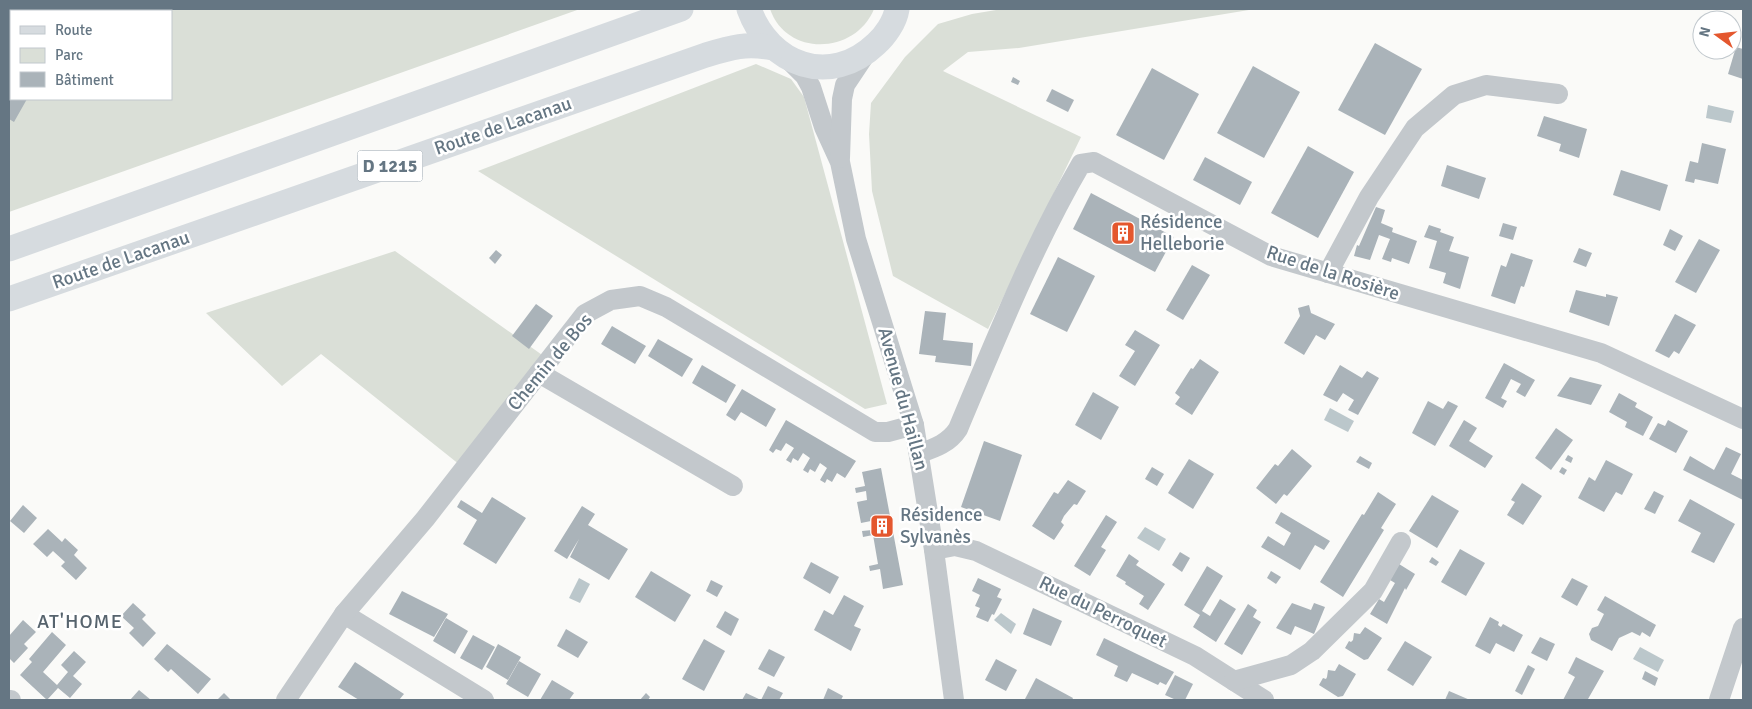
<svg xmlns="http://www.w3.org/2000/svg" width="1752" height="709" font-family="Signika,sans-serif">
<rect width="100%" height="100%" fill="#fafaf8"/>
<!-- green -->
<g fill="#dadfd7" fill-rule="evenodd">
<path d="M9 9H580L9 212ZM11 11H171V99H11Z"/>
<path d="M770 9H874C856 54 787 58 770 9Z"/>
<polygon points="1002,9 1255,9 1019,48 968,52 943,71 1081,137 988,329 893,276 872,191 869,134 871,103 905,57 938,24 972,14"/>
<polygon points="756,64 791,79 804,97 887,404 865,409 478,171"/>
<polygon points="395,251 545,357 460,465 321,354 282,386 206,313"/>
</g>
<!-- water -->
<g fill="#bbc7cb">
<polygon points="1708,105 1734,111 1731,123 1706,118"/>
<polygon points="1330,408 1354,421 1348,432 1324,420"/>
<polygon points="1145,527 1166,539 1159,551 1137,538"/>
<polygon points="579,578 590,584 580,603 569,598"/>
<polygon points="1001,613 1016,624 1011,634 994,620"/>
<polygon points="1640,647 1664,660 1658,672 1633,659"/>
</g>
<!-- building -->
<g fill="#aab3b9">
<polygon points="1375,43 1422,69 1385,135 1338,110"/>
<polygon points="1736,47 1743,49 1743,79 1728,74"/>
<polygon points="1253,66 1300,92 1264,158 1217,133"/>
<polygon points="1152,68 1199,94 1164,160 1116,135"/>
<polygon points="1013,77 1020,81 1018,85 1011,82"/>
<polygon points="9,78 11,79 11,99 27,99 14,122 9,119"/>
<polygon points="1052,89 1074,100 1068,112 1046,101"/>
<polygon points="1544,116 1587,129 1579,158 1559,151 1561,144 1537,136"/>
<polygon points="1702,143 1726,149 1718,184 1695,179 1694,183 1685,181 1690,161 1698,163"/>
<polygon points="1308,146 1354,172 1318,238 1271,213"/>
<polygon points="1205,157 1252,182 1240,205 1193,180"/>
<polygon points="1447,165 1486,178 1479,199 1441,186"/>
<polygon points="1621,170 1668,185 1660,211 1613,195"/>
<polygon points="1091,193 1174,237 1155,272 1073,229"/>
<polygon points="1376,207 1385,210 1381,223 1393,228 1392,232 1417,241 1409,264 1392,258 1391,262 1382,259 1390,239 1379,235 1370,260 1354,256 1357,245 1359,246"/>
<polygon points="1503,223 1517,227 1513,240 1499,236"/>
<polygon points="1429,225 1441,229 1440,232 1454,237 1449,251 1469,257 1460,289 1443,283 1446,273 1429,268 1437,241 1424,237"/>
<polygon points="1670,229 1683,236 1675,251 1663,245"/>
<polygon points="1699,239 1720,250 1696,293 1675,282"/>
<polygon points="1579,248 1592,253 1586,267 1573,262"/>
<polygon points="496,250 502,255 495,264 489,258"/>
<polygon points="1511,253 1533,260 1524,287 1521,286 1515,304 1491,296 1501,265 1506,267"/>
<polygon points="1058,257 1095,276 1067,332 1030,314"/>
<polygon points="1192,265 1210,275 1183,320 1166,310"/>
<polygon points="1576,290 1606,297 1606,294 1618,297 1609,326 1569,312"/>
<polygon points="536,304 553,316 529,349 512,336"/>
<polygon points="1309,305 1311,313 1335,324 1325,340 1316,335 1304,355 1284,343 1300,316 1298,308"/>
<polygon points="925,311 946,313 943,340 973,343 971,366 935,362 936,356 919,354"/>
<polygon points="1675,314 1696,325 1679,354 1674,351 1669,358 1655,351"/>
<polygon points="612,326 646,346 635,364 601,344"/>
<polygon points="1135,330 1160,345 1135,386 1119,376 1135,351 1125,345"/>
<polygon points="658,339 693,359 682,377 648,356"/>
<polygon points="1200,359 1219,372 1192,415 1175,404 1180,397 1175,393 1191,368 1193,369"/>
<polygon points="1504,363 1535,380 1525,397 1516,392 1521,384 1511,379 1501,398 1507,401 1503,408 1485,398"/>
<polygon points="702,365 736,385 726,403 692,383"/>
<polygon points="1340,365 1362,378 1367,371 1379,378 1358,415 1348,410 1354,400 1343,393 1337,402 1323,395"/>
<polygon points="1570,377 1602,385 1591,405 1557,396"/>
<polygon points="742,389 776,409 766,427 741,412 735,421 726,415"/>
<polygon points="1093,392 1119,407 1101,440 1075,425"/>
<polygon points="1619,393 1637,403 1635,407 1653,417 1643,436 1625,427 1627,422 1609,412"/>
<polygon points="1428,401 1443,409 1448,401 1458,406 1435,446 1412,433"/>
<polygon points="786,420 856,461 845,478 837,473 832,482 827,479 825,483 820,480 827,468 820,463 815,472 810,469 808,473 803,470 810,458 803,453 798,461 793,458 791,463 786,460 794,448 786,443 781,451 776,449 773,453 769,450"/>
<polygon points="1464,420 1477,428 1469,441 1493,456 1485,468 1449,446"/>
<polygon points="1668,420 1688,431 1676,453 1649,439 1658,423 1665,426"/>
<polygon points="1556,428 1573,440 1551,470 1535,458"/>
<polygon points="984,441 1022,455 1000,521 961,507"/>
<polygon points="1726,447 1741,454 1731,474 1743,480 1743,500 1683,470 1690,456 1714,470"/>
<polygon points="1292,449 1312,466 1287,496 1284,494 1276,504 1256,488 1275,464 1278,466"/>
<polygon points="1568,455 1573,458 1571,463 1565,460"/>
<polygon points="1360,456 1372,463 1369,469 1356,462"/>
<polygon points="1189,459 1214,474 1193,509 1168,493"/>
<polygon points="1606,460 1633,474 1622,495 1616,492 1604,512 1578,498 1589,477 1595,481"/>
<polygon points="1152,467 1164,474 1157,486 1145,479"/>
<polygon points="1562,467 1567,470 1564,475 1559,472"/>
<polygon points="881,468 903,585 883,589 880,569 870,571 869,566 878,564 873,535 863,537 862,531 872,530 871,521 861,523 857,502 867,500 866,491 856,493 855,488 865,486 862,472"/>
<polygon points="1068,480 1086,491 1077,505 1074,504 1064,516 1061,522 1064,525 1054,540 1032,526 1054,492 1058,494"/>
<polygon points="1522,483 1542,496 1523,525 1507,515 1515,502 1511,500"/>
<polygon points="1654,491 1664,496 1655,514 1644,509"/>
<polygon points="1378,492 1396,504 1381,528 1384,530 1343,597 1320,582 1362,514 1364,515"/>
<polygon points="1432,495 1459,511 1437,548 1409,531"/>
<polygon points="492,497 526,518 496,564 463,544 477,520 457,507 461,500 482,513"/>
<polygon points="1690,499 1735,524 1714,563 1691,552 1701,533 1678,521"/>
<polygon points="23,505 37,518 24,533 10,521"/>
<polygon points="582,506 595,514 588,525 628,549 609,580 570,557 579,539 567,559 554,551"/>
<polygon points="1281,512 1330,541 1324,550 1315,545 1300,570 1261,547 1268,536 1284,546 1291,533 1275,523"/>
<polygon points="1106,515 1117,522 1101,547 1106,550 1090,576 1074,566"/>
<polygon points="48,529 62,542 65,538 78,550 74,555 87,568 76,580 61,566 65,562 53,551 47,557 33,544"/>
<polygon points="1460,549 1485,563 1466,596 1441,582"/>
<polygon points="1180,552 1190,558 1182,572 1172,565"/>
<polygon points="1129,554 1139,561 1136,565 1165,584 1148,610 1139,604 1144,596 1125,584 1126,582 1116,576"/>
<polygon points="1432,557 1439,562 1436,566 1429,562"/>
<polygon points="811,562 839,577 830,594 803,578"/>
<polygon points="1399,564 1415,574 1406,590 1405,588 1387,624 1370,614 1379,599 1384,602 1395,583 1390,580"/>
<polygon points="1207,566 1223,576 1202,611 1210,616 1220,599 1236,609 1216,642 1193,627 1200,615 1184,605"/>
<polygon points="651,571 691,595 675,622 635,597"/>
<polygon points="1271,571 1281,577 1276,584 1267,578"/>
<polygon points="978,578 1001,589 997,597 1002,599 994,615 992,614 988,622 976,617 980,608 975,606 980,595 972,591"/>
<polygon points="1572,578 1588,586 1577,606 1561,597"/>
<polygon points="711,580 723,586 717,597 706,591"/>
<polygon points="402,591 448,614 434,637 389,614"/>
<polygon points="844,595 864,606 854,626 861,629 851,651 814,630 824,610 833,615"/>
<polygon points="1605,596 1656,625 1650,637 1642,632 1640,636 1632,632 1619,638 1612,651 1591,640 1589,634 1592,628 1598,626 1604,614 1597,610"/>
<polygon points="133,603 146,615 142,619 156,633 143,647 129,633 134,628 121,616"/>
<polygon points="1292,603 1311,610 1314,603 1325,607 1314,634 1295,626 1291,635 1276,628"/>
<polygon points="1248,604 1257,610 1253,617 1261,622 1242,655 1224,644"/>
<polygon points="1033,608 1062,621 1051,646 1023,634"/>
<polygon points="725,611 739,619 731,636 716,627"/>
<polygon points="1490,617 1499,622 1498,625 1501,627 1503,624 1523,635 1514,652 1496,643 1490,654 1475,646"/>
<polygon points="446,618 468,631 455,654 433,641"/>
<polygon points="23,620 36,632 24,644 28,648 14,663 9,658 9,636"/>
<polygon points="1365,627 1382,638 1368,659 1364,660 1345,648 1349,641 1351,642 1353,640 1354,633 1360,634"/>
<polygon points="566,629 588,642 578,658 557,646"/>
<polygon points="52,632 66,645 43,672 57,685 68,672 61,665 74,651 86,662 73,676 82,684 70,698 58,688 47,700 20,675 32,662 29,659"/>
<polygon points="473,635 495,647 482,670 460,658"/>
<polygon points="1540,637 1555,644 1547,661 1531,653"/>
<polygon points="1104,638 1174,672 1166,685 1160,682 1158,685 1132,673 1127,682 1114,676 1118,666 1096,655"/>
<polygon points="704,639 725,651 704,691 682,679"/>
<polygon points="1405,641 1432,657 1413,686 1387,670"/>
<polygon points="167,644 211,679 198,694 171,669 168,672 154,659"/>
<polygon points="498,644 521,657 508,680 486,667"/>
<polygon points="769,649 785,657 774,677 758,669"/>
<polygon points="1576,657 1604,671 1588,699 1591,700 1563,700 1575,677 1568,673"/>
<polygon points="996,659 1017,670 1006,691 985,680"/>
<polygon points="519,661 541,674 528,697 506,684"/>
<polygon points="355,662 404,694 399,700 359,700 338,687"/>
<polygon points="1339,664 1356,674 1343,696 1338,697 1319,685 1323,678 1326,679 1327,677 1328,670 1335,671"/>
<polygon points="1528,665 1535,669 1522,695 1515,691"/>
<polygon points="1645,671 1658,678 1655,686 1642,679"/>
<polygon points="1175,675 1193,684 1185,700 1176,700 1165,695"/>
<polygon points="1036,678 1073,698 1072,700 1025,699"/>
<polygon points="552,680 574,693 569,700 540,700"/>
<polygon points="768,686 783,693 779,700 742,700 746,693 761,700"/>
<polygon points="828,688 843,696 841,700 823,700"/>
<polygon points="139,690 151,700 130,700"/>
<polygon points="1449,691 1470,700 1445,700"/>
<polygon points="224,693 231,700 217,700"/>
<polygon points="646,693 650,697 648,700 640,700"/>
</g>
<g fill="none" stroke-linecap="round" stroke-linejoin="round">
<!-- minor -->
<g stroke="#c3c8cc" stroke-width="20">
<polyline points="788,59 805,76 811,87 824,127 840,162 856,239 914,425 934,550 954,700"/>
<polyline points="840,158 842,99 845,85 865,55"/>
<polyline points="1328,273 1369,197 1415,128 1454,95 1486,85 1558,94"/>
<polyline points="539,373 733,486"/>
<path d="M920 453C935 448 949 443 958 429 995 341 1033 246 1081 164L1094 162 1271 256 1601 353 1743 419"/>
<polyline points="934,550 955,546 976,551 1195,656 1264,700"/>
<polyline points="344,614 484,700"/>
<polyline points="1234,681 1291,665 1312,651 1373,591 1401,542"/>
<polyline points="9,700 11,700"/>
<polyline points="286,700 344,614 425,519 585,314 611,300 640,296 666,307 875,432 888,432 914,425"/>
<polyline points="1719,700 1743,628"/>
</g>
<!-- major -->
<g stroke="#d6dbdf" stroke-width="25">
<path d="M749 9C769 65 830 88 876 44 885 36 895 22 897 9"/>
<polyline points="9,249 681,9"/>
<path d="M9 299 706 55C732 47 746 43 773 48"/>
</g>
</g>
<!-- icons -->
<defs>
<g id="building-square" transform="scale(1.25)"><rect x="-9" y="-9" width="18" height="18" rx="4" fill="#e4572e" stroke="#fff"/><path d="M-4-6H4V6H1V3H-1V6H-4ZM-2.5-4.3h1.7v1.8h-1.7ZM.8-4.3h1.7v1.8H.8ZM-2.5-1h1.7V.8h-1.7ZM.8-1h1.7V.8H.8Z" fill="#fff"/></g>
</defs>
<g fill-rule="evenodd">
<use href="#building-square" x="1123" y="233"/>
<use href="#building-square" x="882" y="526"/>
</g>
<g text-anchor="middle" dominant-baseline="central" stroke-width="5" stroke-linejoin="round" paint-order="stroke">
<!-- shield labels -->
<rect fill="#fff" stroke="#939fa8" stroke-width="1" x="357.5" y="150.5" width="65" height="31" rx="4"/>
<g font-size="18" font-weight="bold" fill="#657683">
<text x="390" y="166">D 1215</text>
</g>
<!-- street labels -->
<g font-size="19" fill="#657683" stroke="#fff">
<text transform="translate(503 126) rotate(-19)">Route de Lacanau</text>
<text transform="translate(121 260) rotate(-19)">Route de Lacanau</text>
<text transform="translate(1333 273) rotate(18)">Rue de la Rosière</text>
<text transform="translate(550 362) rotate(-50)">Chemin de Bos</text>
<text transform="translate(903 399) rotate(75)">Avenue du Haillan</text>
<text transform="translate(1103 612) rotate(26)">Rue du Perroquet</text>
</g>
<!-- poi labels -->
<g font-size="19" fill="#657683" stroke="#fff" text-anchor="start">
<text x="1140" y="222">Résidence<tspan x="1140" dy="22">Helleborie</tspan></text>
<text x="900" y="515">Résidence<tspan x="900" dy="22">Sylvanès</tspan></text>
</g>
<!-- neighbourhood labels -->
<g font-size="20" letter-spacing="1" fill="#57646e" stroke="#fff">
<text x="80" y="621">AT'HOME</text>
</g>
</g>
<!-- border -->
<rect width="1752" height="709" fill="none" stroke="#657683" stroke-width="20"/>
<!-- legend -->
<rect x="10" y="10" width="162" height="90" fill="#ffffff" stroke="#c1c8cd"/>
<rect x="20" y="26" width="25" height="8" fill="#d6dbdf" stroke="#c1c8cd"/>
<text x="55" y="35" font-size="15" fill="#657683">Route</text>
<rect x="20" y="48" width="25" height="15" fill="#dadfd7" stroke="#c1c8cd"/>
<text x="55" y="60" font-size="15" fill="#657683">Parc</text>
<rect x="20" y="72" width="25" height="15" fill="#aab3b9" stroke="#c1c8cd"/>
<text x="55" y="85" font-size="15" fill="#657683">Bâtiment</text>
<!-- north arrow -->
<g transform="translate(1717 35) rotate(285)"><circle r="24" fill="#ffffff" stroke="#c1c8cd"/>
<path d="M0-4L9 19L0 12L-9 19Z" fill="#e4572e"/>
<text y="-8" font-size="14" font-weight="bold" text-anchor="middle" fill="#657683">N</text>
</g>
</svg>
